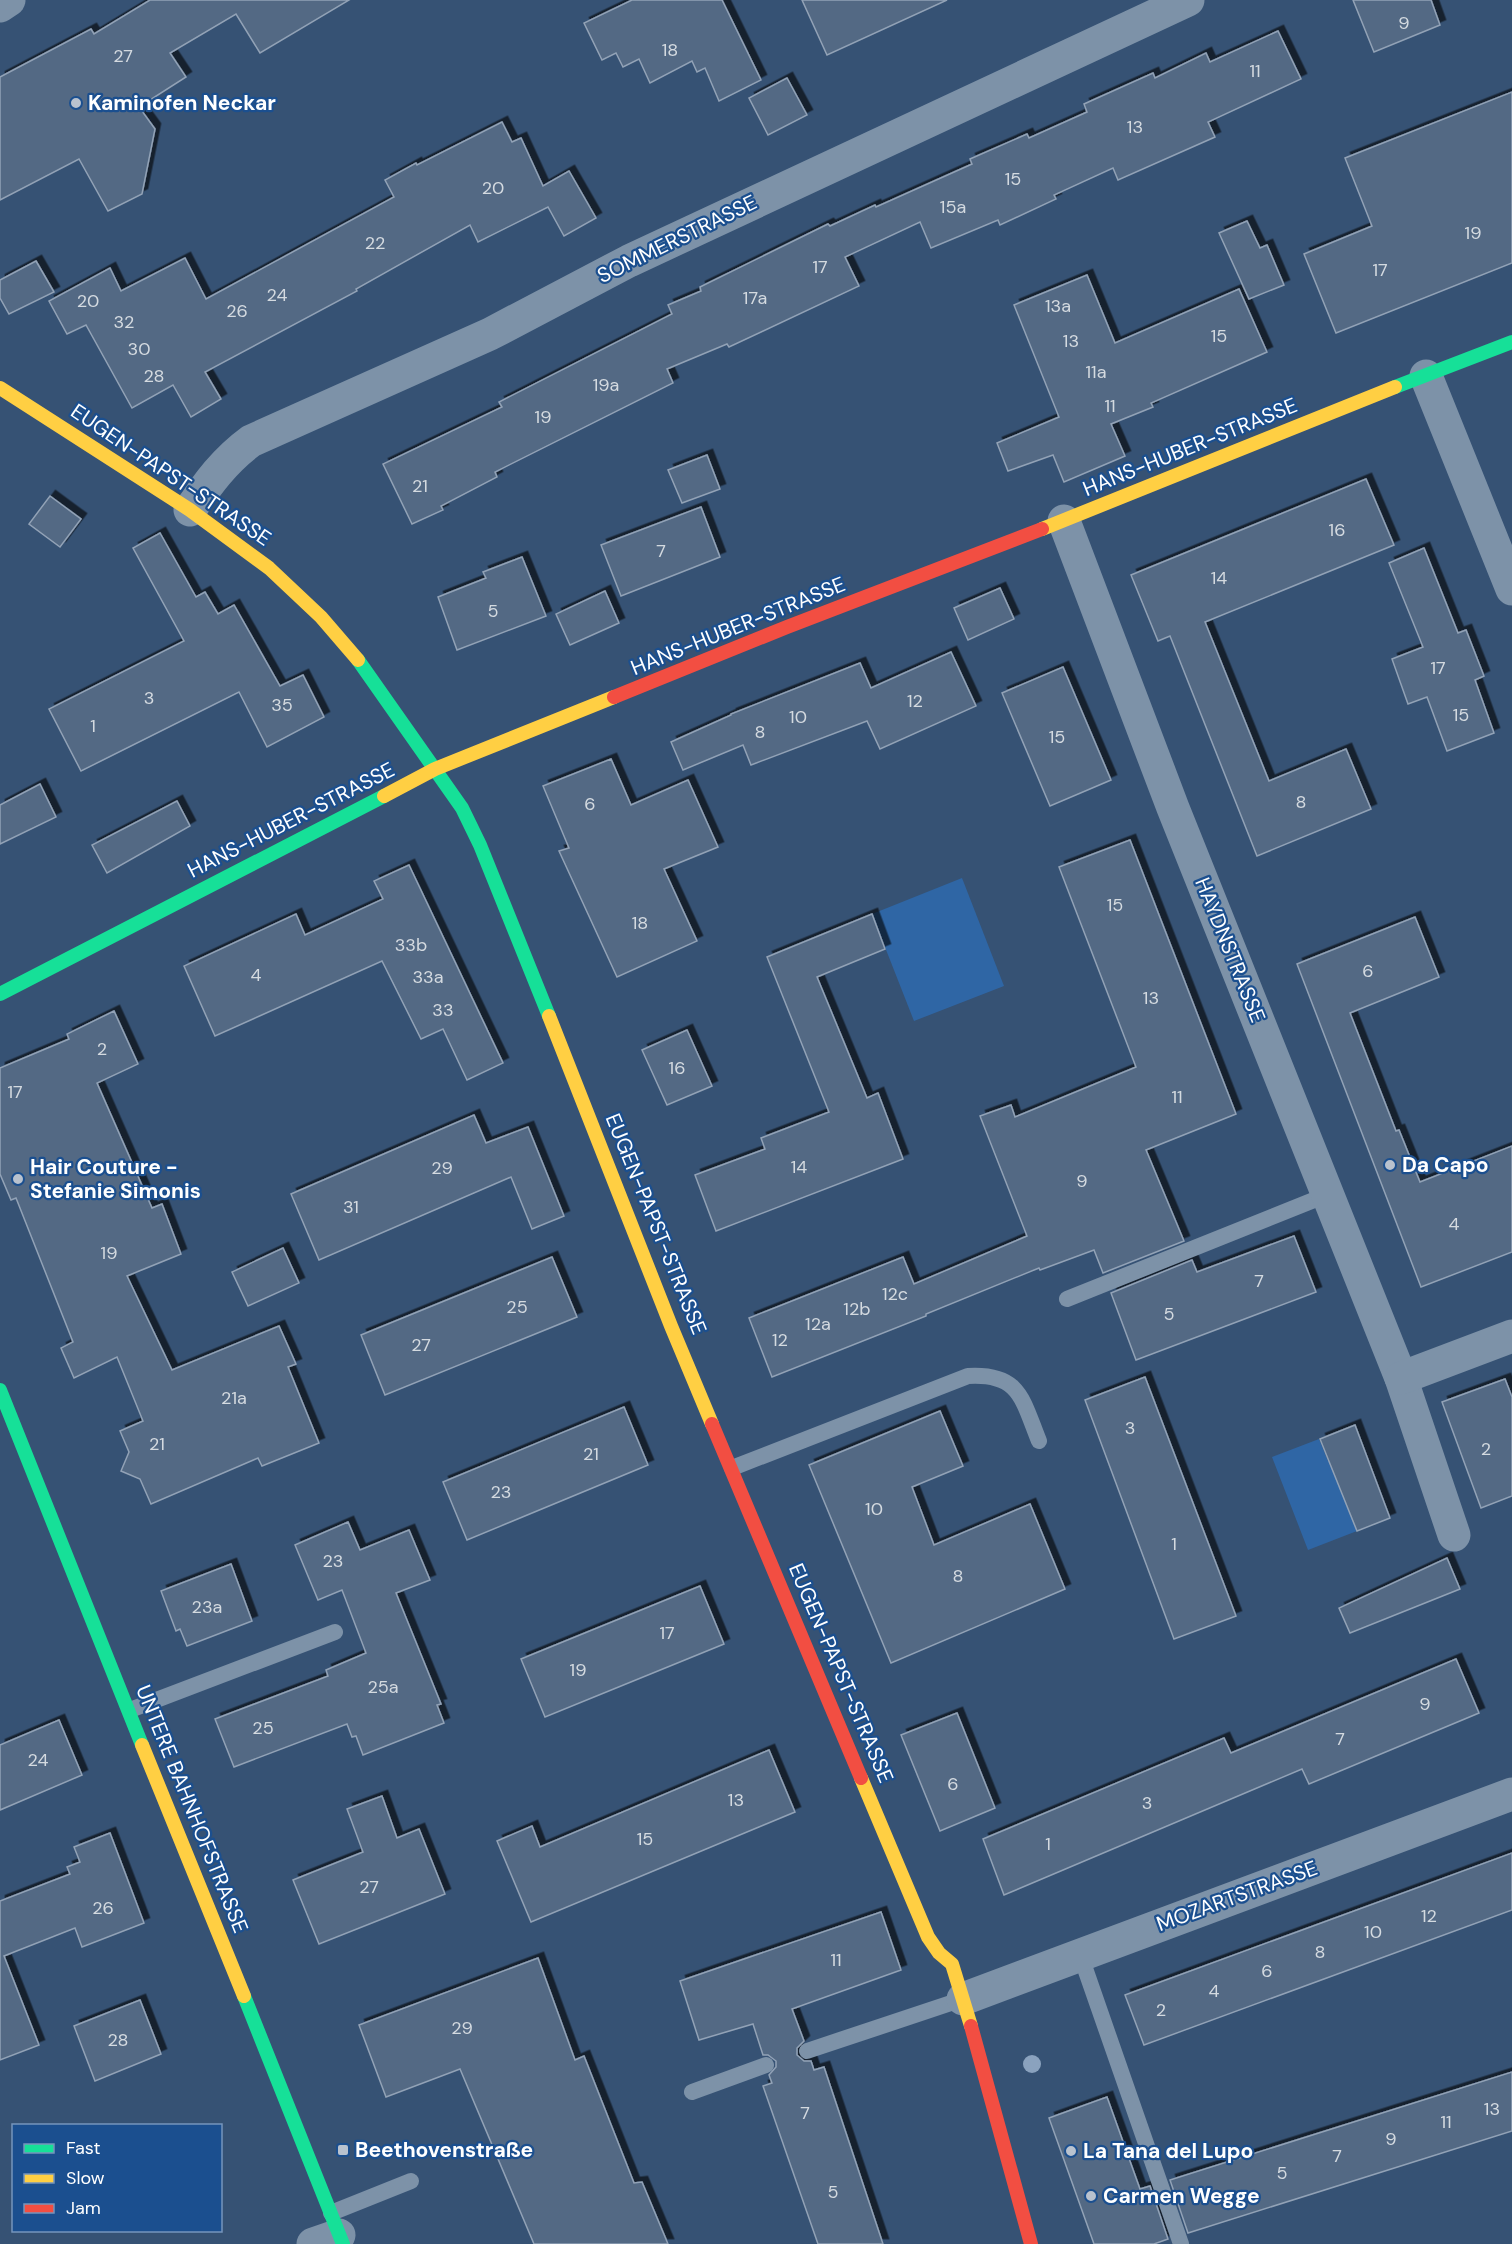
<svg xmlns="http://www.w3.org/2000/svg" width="1512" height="2244" font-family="'DM Sans',sans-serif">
<defs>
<filter id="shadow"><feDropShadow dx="5.5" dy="-5.5" stdDeviation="0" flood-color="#0009"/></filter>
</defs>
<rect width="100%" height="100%" fill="#365274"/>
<!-- green -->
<g fill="#2f66a5">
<polygon points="962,878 1004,986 914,1021 872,914"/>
<polygon points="1319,1439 1328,1461 1330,1461 1357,1531 1308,1550 1272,1457"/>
</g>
<!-- building -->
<g fill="#526984" stroke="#92a2b6" stroke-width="1.5" filter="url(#shadow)">
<polygon points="150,0 349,0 260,53 236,14 170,53 186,77 139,107 155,129 142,194 108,211 79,159 0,200 0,77 91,29 94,34"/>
<polygon points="632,0 722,0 761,80 719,101 705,68 697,72 692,61 650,83 639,59 623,67 616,53 602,60 584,23"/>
<polygon points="802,0 947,0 827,55"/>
<polygon points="1353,0 1431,0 1440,25 1374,52"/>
<polygon points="1278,31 1301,79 1208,122 1215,137 1118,180 1113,168 1054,195 1056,199 1000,225 998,220 931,248 920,222 845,257 859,286 729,347 727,344 667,369 673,383 495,472 497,477 441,506 443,510 412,524 383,464 502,407 499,402 672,314 668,305 701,291 700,287 828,224 830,226 875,205 876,207 972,164 970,159 1027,134 1029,138 1087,112 1084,104 1153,73 1155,78 1206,53 1210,62"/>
<polygon points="787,78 807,115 768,135 749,98"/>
<polygon points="1512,92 1512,263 1336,333 1304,254 1372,226 1345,158"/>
<polygon points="502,122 512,142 521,138 543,186 569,171 596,218 564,236 548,207 478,242 470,225 356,289 357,291 205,372 221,399 191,417 173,385 132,408 86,325 67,334 49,301 110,268 121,291 185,258 206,299 394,197 385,180 416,163 417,165"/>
<polygon points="1247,221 1260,248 1267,245 1284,285 1249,299 1219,233"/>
<polygon points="36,261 54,292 9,314 0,298 0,280"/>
<polygon points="1087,275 1115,343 1239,289 1267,352 1151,403 1153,407 1111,424 1125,456 1064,482 1053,455 1008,471 997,443 1059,417 1014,305"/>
<polygon points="707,455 720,489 682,503 668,470"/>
<polygon points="1366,479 1394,545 1205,622 1269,781 1346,749 1371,809 1257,856 1170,636 1158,641 1131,575"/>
<polygon points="50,496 81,519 60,547 29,524"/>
<polygon points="701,507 720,557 621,596 601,545"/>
<polygon points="160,533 196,597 205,592 218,614 234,605 280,686 303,675 324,717 267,747 239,692 81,771 49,709 184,641 133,548"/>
<polygon points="1424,548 1458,633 1466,630 1484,676 1475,680 1494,733 1447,751 1427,697 1408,704 1392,659 1423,647 1389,563"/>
<polygon points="522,557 546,616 457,650 438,597 486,578 483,572"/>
<polygon points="1000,588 1014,619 968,640 954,608"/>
<polygon points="605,591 619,623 570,645 556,614"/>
<polygon points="951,652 976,706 880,749 867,721 751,765 743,745 683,770 671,742 731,715 731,714 860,663 871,688"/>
<polygon points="1063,667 1111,780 1050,806 1002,693"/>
<polygon points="611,759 631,805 688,780 718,847 664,869 697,941 617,977 559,851 569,848 543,786"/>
<polygon points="40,784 56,817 0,844 0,805"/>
<polygon points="177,801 190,826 107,873 92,845"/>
<polygon points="1130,840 1236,1114 1146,1150 1184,1241 1103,1273 1094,1250 1040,1270 1039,1268 926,1314 926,1316 772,1377 749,1318 903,1257 914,1284 1027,1236 980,1116 1011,1105 1015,1117 1136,1067 1059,867"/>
<polygon points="409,865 503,1063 467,1080 443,1029 421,1039 382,961 215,1036 184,966 296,914 305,935 383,899 374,881"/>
<polygon points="872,914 885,949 817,977 867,1098 878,1093 903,1159 716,1231 695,1175 765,1149 761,1138 829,1112 767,957"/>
<polygon points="1415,917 1439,977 1350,1013 1396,1131 1399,1130 1420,1182 1512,1146 1512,1252 1421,1287 1297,964"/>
<polygon points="114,1011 138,1064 97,1083 152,1208 162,1204 181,1254 127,1276 172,1370 279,1326 296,1364 288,1367 319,1443 262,1466 258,1458 151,1504 140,1479 121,1471 129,1452 120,1431 143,1421 117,1357 74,1378 61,1348 73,1342 16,1198 11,1200 0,1174 0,1068 69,1039 67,1034"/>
<polygon points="687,1030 712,1086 667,1105 642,1050"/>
<polygon points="474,1115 486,1143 528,1127 564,1216 532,1229 511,1177 319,1260 291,1194"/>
<polygon points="1294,1236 1316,1292 1136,1360 1111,1293 1192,1260 1197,1272"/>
<polygon points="283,1248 299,1283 248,1306 232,1272"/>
<polygon points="552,1257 577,1317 385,1395 361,1335"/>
<polygon points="1145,1377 1236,1616 1174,1639 1085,1400"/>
<polygon points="1505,1379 1512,1397 1512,1496 1481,1508 1442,1402"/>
<polygon points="624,1407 648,1465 467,1540 443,1482"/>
<polygon points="940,1411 963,1466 912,1487 934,1545 1030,1504 1065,1589 891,1663 809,1465"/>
<polygon points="1355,1425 1390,1518 1357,1531 1320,1439"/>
<polygon points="348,1522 360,1550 409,1530 430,1580 396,1593 441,1704 437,1705 444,1723 363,1755 356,1736 352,1737 347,1724 234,1767 215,1719 328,1676 326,1670 366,1653 342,1590 318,1600 295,1545"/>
<polygon points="1447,1558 1460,1589 1350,1633 1339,1608"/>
<polygon points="231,1564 252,1621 187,1646 180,1629 176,1631 161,1591"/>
<polygon points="700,1586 724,1644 545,1717 521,1659"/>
<polygon points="1456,1659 1479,1713 1309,1784 1302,1769 1004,1895 983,1839 1224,1738 1231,1753"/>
<polygon points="957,1713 995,1808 940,1831 901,1735"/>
<polygon points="59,1720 82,1775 0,1810 0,1745"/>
<polygon points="769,1750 795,1812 531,1922 497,1841 532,1826 540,1847"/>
<polygon points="382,1796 397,1838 419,1829 445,1894 319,1944 293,1880 363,1852 347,1809"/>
<polygon points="110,1833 144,1923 82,1947 75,1928 4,1956 39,2045 0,2060 0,1901 70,1874 67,1867 80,1862 74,1847"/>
<polygon points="1512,1853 1512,1910 1144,2045 1125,1995"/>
<polygon points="881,1912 901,1970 792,2009 804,2041 797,2048 797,2055 804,2061 811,2061 814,2070 824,2067 883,2244 818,2244 763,2086 772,2083 769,2075 776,2067 776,2061 768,2055 763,2055 753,2024 699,2040 680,1981"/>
<polygon points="538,1958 575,2060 584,2056 634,2183 642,2182 668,2244 534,2244 460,2069 386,2097 359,2025"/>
<polygon points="140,2000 161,2054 95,2081 74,2026"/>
<polygon points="1512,2072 1512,2131 1188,2233 1170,2180"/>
<polygon points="1107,2097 1140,2189 1150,2186 1168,2239 1154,2244 1094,2244 1049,2118"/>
</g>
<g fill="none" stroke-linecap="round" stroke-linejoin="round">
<!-- lane -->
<g stroke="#7d92a8" stroke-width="16">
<polyline points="1067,1299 1329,1194"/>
<path d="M732 1468 968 1376C1020 1373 1022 1399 1039 1441"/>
<polyline points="130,1710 335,1632"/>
<polyline points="1080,1954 1181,2244"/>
<polyline points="807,2051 963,1999"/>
<polyline points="692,2092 766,2065"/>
<polyline points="331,2213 411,2181"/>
</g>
<!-- street -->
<g stroke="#7d92a8" stroke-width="33">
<polyline points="0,6 9,0"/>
<polyline points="1426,376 1512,589"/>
<path d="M190 510C208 483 225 460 251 441L490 334 629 261 1188 0"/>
<polyline points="1064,521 1173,808 1401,1378 1454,1535"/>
<polyline points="1401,1378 1512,1336"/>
<polyline points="963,1999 1512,1794"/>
<polyline points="313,2244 339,2235"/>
</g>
<!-- fast -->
<g stroke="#16e098" stroke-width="14">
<polyline points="1395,387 1512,342"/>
<polyline points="358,660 462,808 480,845 549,1016"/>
<polyline points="0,994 384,796"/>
<polyline points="0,1390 142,1745"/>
<polyline points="244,1996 343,2244"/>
</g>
<!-- slow -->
<g stroke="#ffcf43" stroke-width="14">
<polyline points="0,388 190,510 269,568 321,617 358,660"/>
<polyline points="1042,529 1395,387"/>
<polyline points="384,796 435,769 614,697"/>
<polyline points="549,1016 671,1326 712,1424"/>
<polyline points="142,1745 244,1996"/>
<polyline points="861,1778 928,1937 939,1953 952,1964 971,2026"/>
</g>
<!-- jam -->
<g stroke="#f24e42" stroke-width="14">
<polyline points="614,697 787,627 1042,529"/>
<polyline points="712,1424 861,1778"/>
<polyline points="971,2026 1031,2244"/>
</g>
</g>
<!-- trees -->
<circle fill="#8aa2be" cx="1032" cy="2064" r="9"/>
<!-- markers -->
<g fill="#b9c2ce" stroke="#1b4f8f" stroke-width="2">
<circle cx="76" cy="103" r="6"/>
<circle cx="1390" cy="1165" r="6"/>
<circle cx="18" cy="1179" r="6"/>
<rect x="337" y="2144" width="12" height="12" rx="3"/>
<circle cx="1071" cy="2151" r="6"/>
<circle cx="1091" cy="2196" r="6"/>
</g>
<g text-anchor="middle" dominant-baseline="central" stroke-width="4.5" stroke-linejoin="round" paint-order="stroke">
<!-- number labels -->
<g font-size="18" fill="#d4dae0">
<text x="1404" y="23">9</text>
<text x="670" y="50">18</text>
<text x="123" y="56">27</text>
<text x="1255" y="71">11</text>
<text x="1135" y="127">13</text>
<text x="1013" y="179">15</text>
<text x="493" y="188">20</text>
<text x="953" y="207">15a</text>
<text x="1473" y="233">19</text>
<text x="375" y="243">22</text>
<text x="820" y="267">17</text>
<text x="1380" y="270">17</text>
<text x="277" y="295">24</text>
<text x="755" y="298">17a</text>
<text x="88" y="301">20</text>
<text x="1058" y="306">13a</text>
<text x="237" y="311">26</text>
<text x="124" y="322">32</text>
<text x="1219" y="336">15</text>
<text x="1071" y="341">13</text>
<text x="139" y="349">30</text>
<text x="1096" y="372">11a</text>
<text x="154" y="376">28</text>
<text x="606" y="385">19a</text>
<text x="1110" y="406">11</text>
<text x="543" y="417">19</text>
<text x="420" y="486">21</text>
<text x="1337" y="530">16</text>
<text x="661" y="551">7</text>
<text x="1219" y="578">14</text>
<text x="493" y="611">5</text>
<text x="1438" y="668">17</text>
<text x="149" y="698">3</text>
<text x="915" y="701">12</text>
<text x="282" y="705">35</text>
<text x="1461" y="715">15</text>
<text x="798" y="717">10</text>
<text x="93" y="726">1</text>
<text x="760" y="732">8</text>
<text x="1057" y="737">15</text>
<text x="1301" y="802">8</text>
<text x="590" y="804">6</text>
<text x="1115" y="905">15</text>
<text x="640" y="923">18</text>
<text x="411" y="945">33b</text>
<text x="1368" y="971">6</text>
<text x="256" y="975">4</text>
<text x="428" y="977">33a</text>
<text x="1151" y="998">13</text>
<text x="443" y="1010">33</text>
<text x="102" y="1049">2</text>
<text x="677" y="1068">16</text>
<text x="15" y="1092">17</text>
<text x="1177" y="1097">11</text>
<text x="799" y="1167">14</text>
<text x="442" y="1168">29</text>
<text x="1082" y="1181">9</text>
<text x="351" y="1207">31</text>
<text x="1454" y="1224">4</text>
<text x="109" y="1253">19</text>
<text x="1259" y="1281">7</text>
<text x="895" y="1294">12c</text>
<text x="517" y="1307">25</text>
<text x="857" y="1309">12b</text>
<text x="1169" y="1314">5</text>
<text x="818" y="1324">12a</text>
<text x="780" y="1340">12</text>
<text x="421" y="1345">27</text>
<text x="234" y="1398">21a</text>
<text x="1130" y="1428">3</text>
<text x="157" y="1444">21</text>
<text x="1486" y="1449">2</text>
<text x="591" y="1454">21</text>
<text x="501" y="1492">23</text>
<text x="874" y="1509">10</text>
<text x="1174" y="1544">1</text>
<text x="333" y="1561">23</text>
<text x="958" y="1576">8</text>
<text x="207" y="1607">23a</text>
<text x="667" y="1633">17</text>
<text x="578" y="1670">19</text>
<text x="383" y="1687">25a</text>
<text x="1425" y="1704">9</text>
<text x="263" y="1728">25</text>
<text x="1340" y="1739">7</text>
<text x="38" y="1760">24</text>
<text x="953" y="1784">6</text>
<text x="736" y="1800">13</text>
<text x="1147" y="1803">3</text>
<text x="645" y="1839">15</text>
<text x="1048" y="1844">1</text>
<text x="369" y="1887">27</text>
<text x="103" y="1908">26</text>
<text x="1429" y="1916">12</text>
<text x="1373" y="1932">10</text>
<text x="1320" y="1952">8</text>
<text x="836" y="1960">11</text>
<text x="1267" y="1971">6</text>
<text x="1214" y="1991">4</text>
<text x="1161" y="2010">2</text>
<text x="462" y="2028">29</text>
<text x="118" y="2040">28</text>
<text x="1492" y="2109">13</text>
<text x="805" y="2113">7</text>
<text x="1446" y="2122">11</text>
<text x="1391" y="2139">9</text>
<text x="1337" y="2156">7</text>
<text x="1282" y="2173">5</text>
<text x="833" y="2192">5</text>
</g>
<!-- poi labels -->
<g font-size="21" font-weight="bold" fill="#fff" stroke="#1b4f8f" text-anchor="start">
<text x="88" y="103">Kaminofen Neckar</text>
<text x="1402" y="1165">Da Capo</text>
<text x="30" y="1167">Hair Couture -<tspan x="30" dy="24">Stefanie Simonis</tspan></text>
<text x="355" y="2150">Beethovenstraße</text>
<text x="1083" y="2151">La Tana del Lupo</text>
<text x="1103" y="2196">Carmen Wegge</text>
</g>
<!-- street labels -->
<g font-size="21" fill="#fff" stroke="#1b4f8f">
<text transform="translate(677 239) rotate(-26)">SOMMERSTRASSE</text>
<text transform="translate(1190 447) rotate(-22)">HANS-HUBER-STRASSE</text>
<text transform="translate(171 475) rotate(34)">EUGEN-PAPST-STRASSE</text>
<text transform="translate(738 626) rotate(-22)">HANS-HUBER-STRASSE</text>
<text transform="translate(291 820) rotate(-27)">HANS-HUBER-STRASSE</text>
<text transform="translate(1230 950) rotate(68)">HAYDNSTRASSE</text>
<text transform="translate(656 1224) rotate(68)">EUGEN-PAPST-STRASSE</text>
<text transform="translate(841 1673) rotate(67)">EUGEN-PAPST-STRASSE</text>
<text transform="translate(192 1809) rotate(68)">UNTERE BAHNHOFSTRASSE</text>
<text transform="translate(1237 1896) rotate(-20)">MOZARTSTRASSE</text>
</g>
</g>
<!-- legend -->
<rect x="12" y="2124" width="210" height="108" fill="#1b4f8f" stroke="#7695bc" stroke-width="1.5"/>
<rect x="24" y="2144" width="30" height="9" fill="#16e098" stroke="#7695bc" stroke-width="1.5"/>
<text x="66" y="2154" font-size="18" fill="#ffffff">Fast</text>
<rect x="24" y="2174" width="30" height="9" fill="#ffcf43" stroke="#7695bc" stroke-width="1.5"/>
<text x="66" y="2184" font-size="18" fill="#ffffff">Slow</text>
<rect x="24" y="2204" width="30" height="9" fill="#f24e42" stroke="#7695bc" stroke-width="1.5"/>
<text x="66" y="2214" font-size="18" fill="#ffffff">Jam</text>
</svg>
